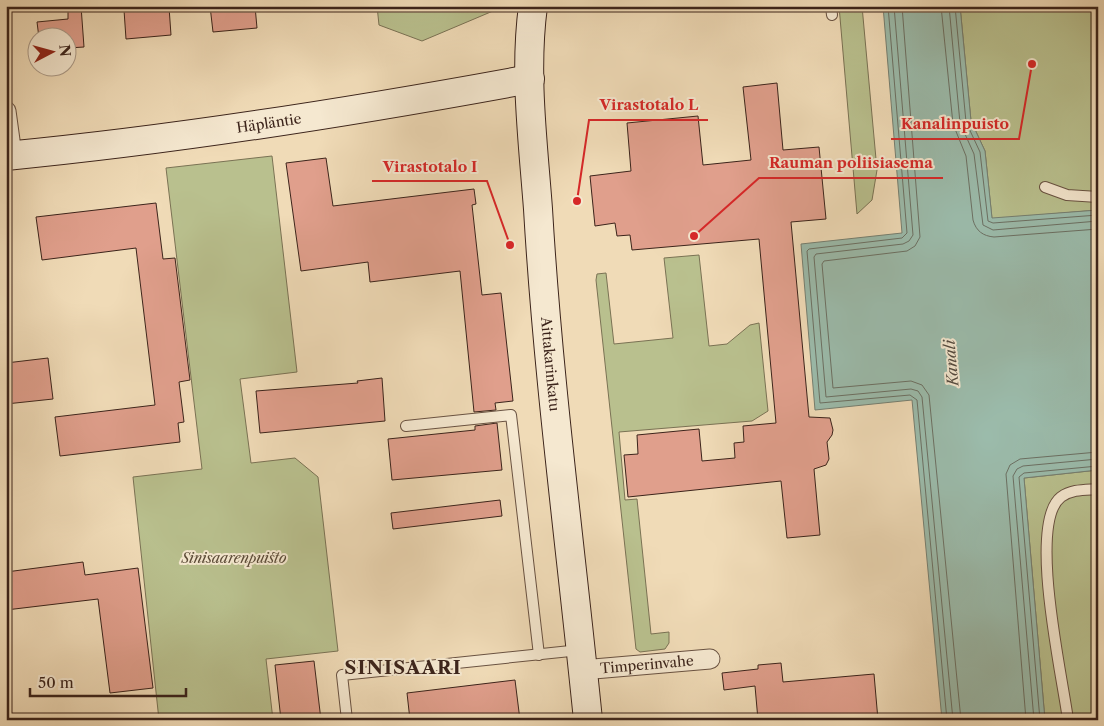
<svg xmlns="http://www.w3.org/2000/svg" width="1104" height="726" font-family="'Libre Caslon Text',serif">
<rect width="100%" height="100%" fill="#f0dbb7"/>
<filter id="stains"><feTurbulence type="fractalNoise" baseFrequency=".004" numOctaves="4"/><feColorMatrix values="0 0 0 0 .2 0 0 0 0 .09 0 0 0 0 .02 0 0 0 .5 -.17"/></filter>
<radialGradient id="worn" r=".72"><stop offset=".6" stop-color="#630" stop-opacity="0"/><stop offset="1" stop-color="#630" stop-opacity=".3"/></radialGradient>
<!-- green -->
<g fill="#b9c08e" stroke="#7a7254">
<polygon points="377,6 494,6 493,11 422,41 379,25"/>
<polygon points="839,6 862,6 877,170 872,200 857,214"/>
<polygon points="960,6 1098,6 1098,210 992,219 985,151 971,121"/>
<polygon points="272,156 297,372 240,379 251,463 295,458 318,477 338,651 266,659 273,720 159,720 133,477 202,469 166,168"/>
<polygon points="699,255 709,346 727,344 750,325 759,323 768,411 752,421 619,432 625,500 637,499 651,634 669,632 669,643 665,649 640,652 636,649 596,280 597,274 606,273 614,344 673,338 664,258"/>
<polygon points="1098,470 1098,720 1045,720 1024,478"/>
</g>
<!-- water -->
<polygon fill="#9bbbab" stroke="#757f71" points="883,6 960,6 971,121 985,151 992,218 1098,210 1098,470 1024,478 1045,720 942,720 912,400 815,410 801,244 902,233"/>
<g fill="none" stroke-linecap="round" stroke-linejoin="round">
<!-- shore -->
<g stroke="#6c7063" stroke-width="1">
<polyline points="888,6 907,233 902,238 809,249 807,251 820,403 910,395 917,400 947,720"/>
<polyline points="894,6 913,235 909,241 903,244 816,254 814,257 826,397 911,389 918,391 922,397 953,720"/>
<polyline points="902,6 920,237 915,246 907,251 824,261 822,264 833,388 911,381 922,385 929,395 961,720"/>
<path d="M941 6 953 124 966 156 973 220C976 231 983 236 994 237L1098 229"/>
<polyline points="949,6 960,123 974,154 983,225 993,230 1098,221"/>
<polyline points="955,6 966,122 980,152 988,221 993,223 1098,215"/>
<polyline points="1026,720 1006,474 1010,465 1020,459 1098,452"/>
<polyline points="1034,720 1013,476 1017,469 1023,466 1098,459"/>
<polyline points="1040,720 1019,477 1024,473 1098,466"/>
</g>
</g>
<!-- building -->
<g fill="#e09f8c" stroke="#3c241b">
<polygon points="68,6 81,6 84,47 68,48 68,38 39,38 37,22 68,19"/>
<polygon points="210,6 255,6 257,28 213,32"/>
<polygon points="169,7 171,35 126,39 124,10"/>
<polygon points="777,83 783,150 819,147 826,219 791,222 809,417 830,418 833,430 832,435 827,442 829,459 826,465 814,469 820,535 787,538 781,481 628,497 624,455 638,454 637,435 699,429 702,461 735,458 734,443 744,442 743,426 776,423 759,239 632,250 630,235 617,236 615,223 595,226 590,176 631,171 627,123 698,116 703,165 751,160 743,87"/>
<polygon points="326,158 333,206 474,189 476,204 472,205 482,295 501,293 513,401 495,403 496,410 474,412 460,271 370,282 368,262 301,271 286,163"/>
<polygon points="156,203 163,259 175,258 190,380 179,382 184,422 178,423 180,442 60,456 55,417 155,405 136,248 42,260 36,217"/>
<polygon points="48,358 53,399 6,404 6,363"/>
<polygon points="382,378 385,421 260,433 256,391 358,383 357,381"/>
<polygon points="497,423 502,470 392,480 388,439 475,430 475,426"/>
<polygon points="500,500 502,516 393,529 391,513"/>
<polygon points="83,562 85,575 138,568 153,688 110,693 98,599 6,610 6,572"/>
<polygon points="314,661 321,720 281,720 275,665"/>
<polygon points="781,663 783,682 874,674 878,720 758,720 755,686 724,690 722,673 758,669 758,665"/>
<polygon points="515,680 520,720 410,720 407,693"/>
</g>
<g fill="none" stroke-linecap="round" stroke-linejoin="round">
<!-- lane casing -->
<g stroke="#695242" stroke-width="12">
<g id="lane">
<polyline points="831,6 832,15"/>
<polyline points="1045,187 1067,195 1098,197"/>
<polyline points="406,426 511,415 539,655"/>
<polyline points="347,720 342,675 580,650"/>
<path d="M1068 720C1063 679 1027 523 1061 497 1072 489 1085 490 1098 489"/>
</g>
</g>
<!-- street casing -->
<g stroke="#695242" stroke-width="21">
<g id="street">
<polyline points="6,111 12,155"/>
<path id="s1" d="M582 670 710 659"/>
</g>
</g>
<!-- secondary casing -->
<g stroke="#3c241b" stroke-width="30">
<g id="secondary">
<path id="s2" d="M533 6C524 73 533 142 538 209 548 380 571 550 588 720"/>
<path id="s3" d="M6 156C182 139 357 111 530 79"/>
</g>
</g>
<!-- lane -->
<use href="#lane" stroke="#f5e8d0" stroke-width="10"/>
<!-- street -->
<use href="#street" stroke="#f5e8d0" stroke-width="19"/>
<!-- secondary -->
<use href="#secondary" stroke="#f5e8d0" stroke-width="28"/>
</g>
<g text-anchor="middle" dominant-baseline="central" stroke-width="4" stroke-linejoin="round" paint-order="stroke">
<!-- street labels -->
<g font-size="14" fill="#3c241b" stroke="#f5e8d0">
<text stroke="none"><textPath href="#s3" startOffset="265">Häpläntie</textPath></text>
<text stroke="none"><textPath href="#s2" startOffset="359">Aittakarinkatu</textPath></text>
<text stroke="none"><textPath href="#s1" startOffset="65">Timperinvahe</textPath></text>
</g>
<!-- park labels -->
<g font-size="14" font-style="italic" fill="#5b4b38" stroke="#f5e8d0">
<text x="234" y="558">Sinisaarenpuisto</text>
</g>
<!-- water labels -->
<g font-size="15" font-style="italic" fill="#544a3f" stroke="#f5e8d0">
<text transform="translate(951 363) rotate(-95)">Kanali</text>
</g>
<!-- district labels -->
<g font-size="19" font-weight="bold" letter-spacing="1" fill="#3c241b" stroke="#f5e8d0">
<text x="403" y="667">SINISAARI</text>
</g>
</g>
<!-- callouts -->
<path fill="none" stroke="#d62828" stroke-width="2" d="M577 201L589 120H708M1032 64L1019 139H891M694 236L759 178H943M510 245L487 181H372"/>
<g fill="#d62828" stroke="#f5e8d0" stroke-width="2">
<circle cx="577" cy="201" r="5"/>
<circle cx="1032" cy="64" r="5"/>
<circle cx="694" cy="236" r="5"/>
<circle cx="510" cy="245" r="5"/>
</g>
<g font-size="15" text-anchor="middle" font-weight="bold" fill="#d62828" stroke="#f5e8d0" stroke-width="4" stroke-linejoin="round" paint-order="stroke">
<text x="649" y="110">Virastotalo L</text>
<text x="955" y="129">Kanalinpuisto</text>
<text x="851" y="168">Rauman poliisiasema</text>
<text x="430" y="172">Virastotalo I</text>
</g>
<!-- margin -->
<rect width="1104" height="726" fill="none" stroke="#f0dbb7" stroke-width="25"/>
<rect x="8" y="8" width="1089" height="711" fill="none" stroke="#3c241b" stroke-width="2.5"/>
<rect x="12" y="12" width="1079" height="701" fill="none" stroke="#3c241b"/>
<!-- north arrow -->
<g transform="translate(52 52) rotate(84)"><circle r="24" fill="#f5e8d0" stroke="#ab9a88"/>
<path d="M0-4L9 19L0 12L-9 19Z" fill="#8f2418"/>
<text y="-8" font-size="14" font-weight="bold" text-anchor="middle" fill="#3c241b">N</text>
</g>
<!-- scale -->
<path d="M30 688v8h156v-8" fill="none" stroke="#3c241b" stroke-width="2.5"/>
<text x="38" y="688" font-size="15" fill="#3c241b" stroke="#f5e8d0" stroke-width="4" paint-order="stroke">50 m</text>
<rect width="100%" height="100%" filter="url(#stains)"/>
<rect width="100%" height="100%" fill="url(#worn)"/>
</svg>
